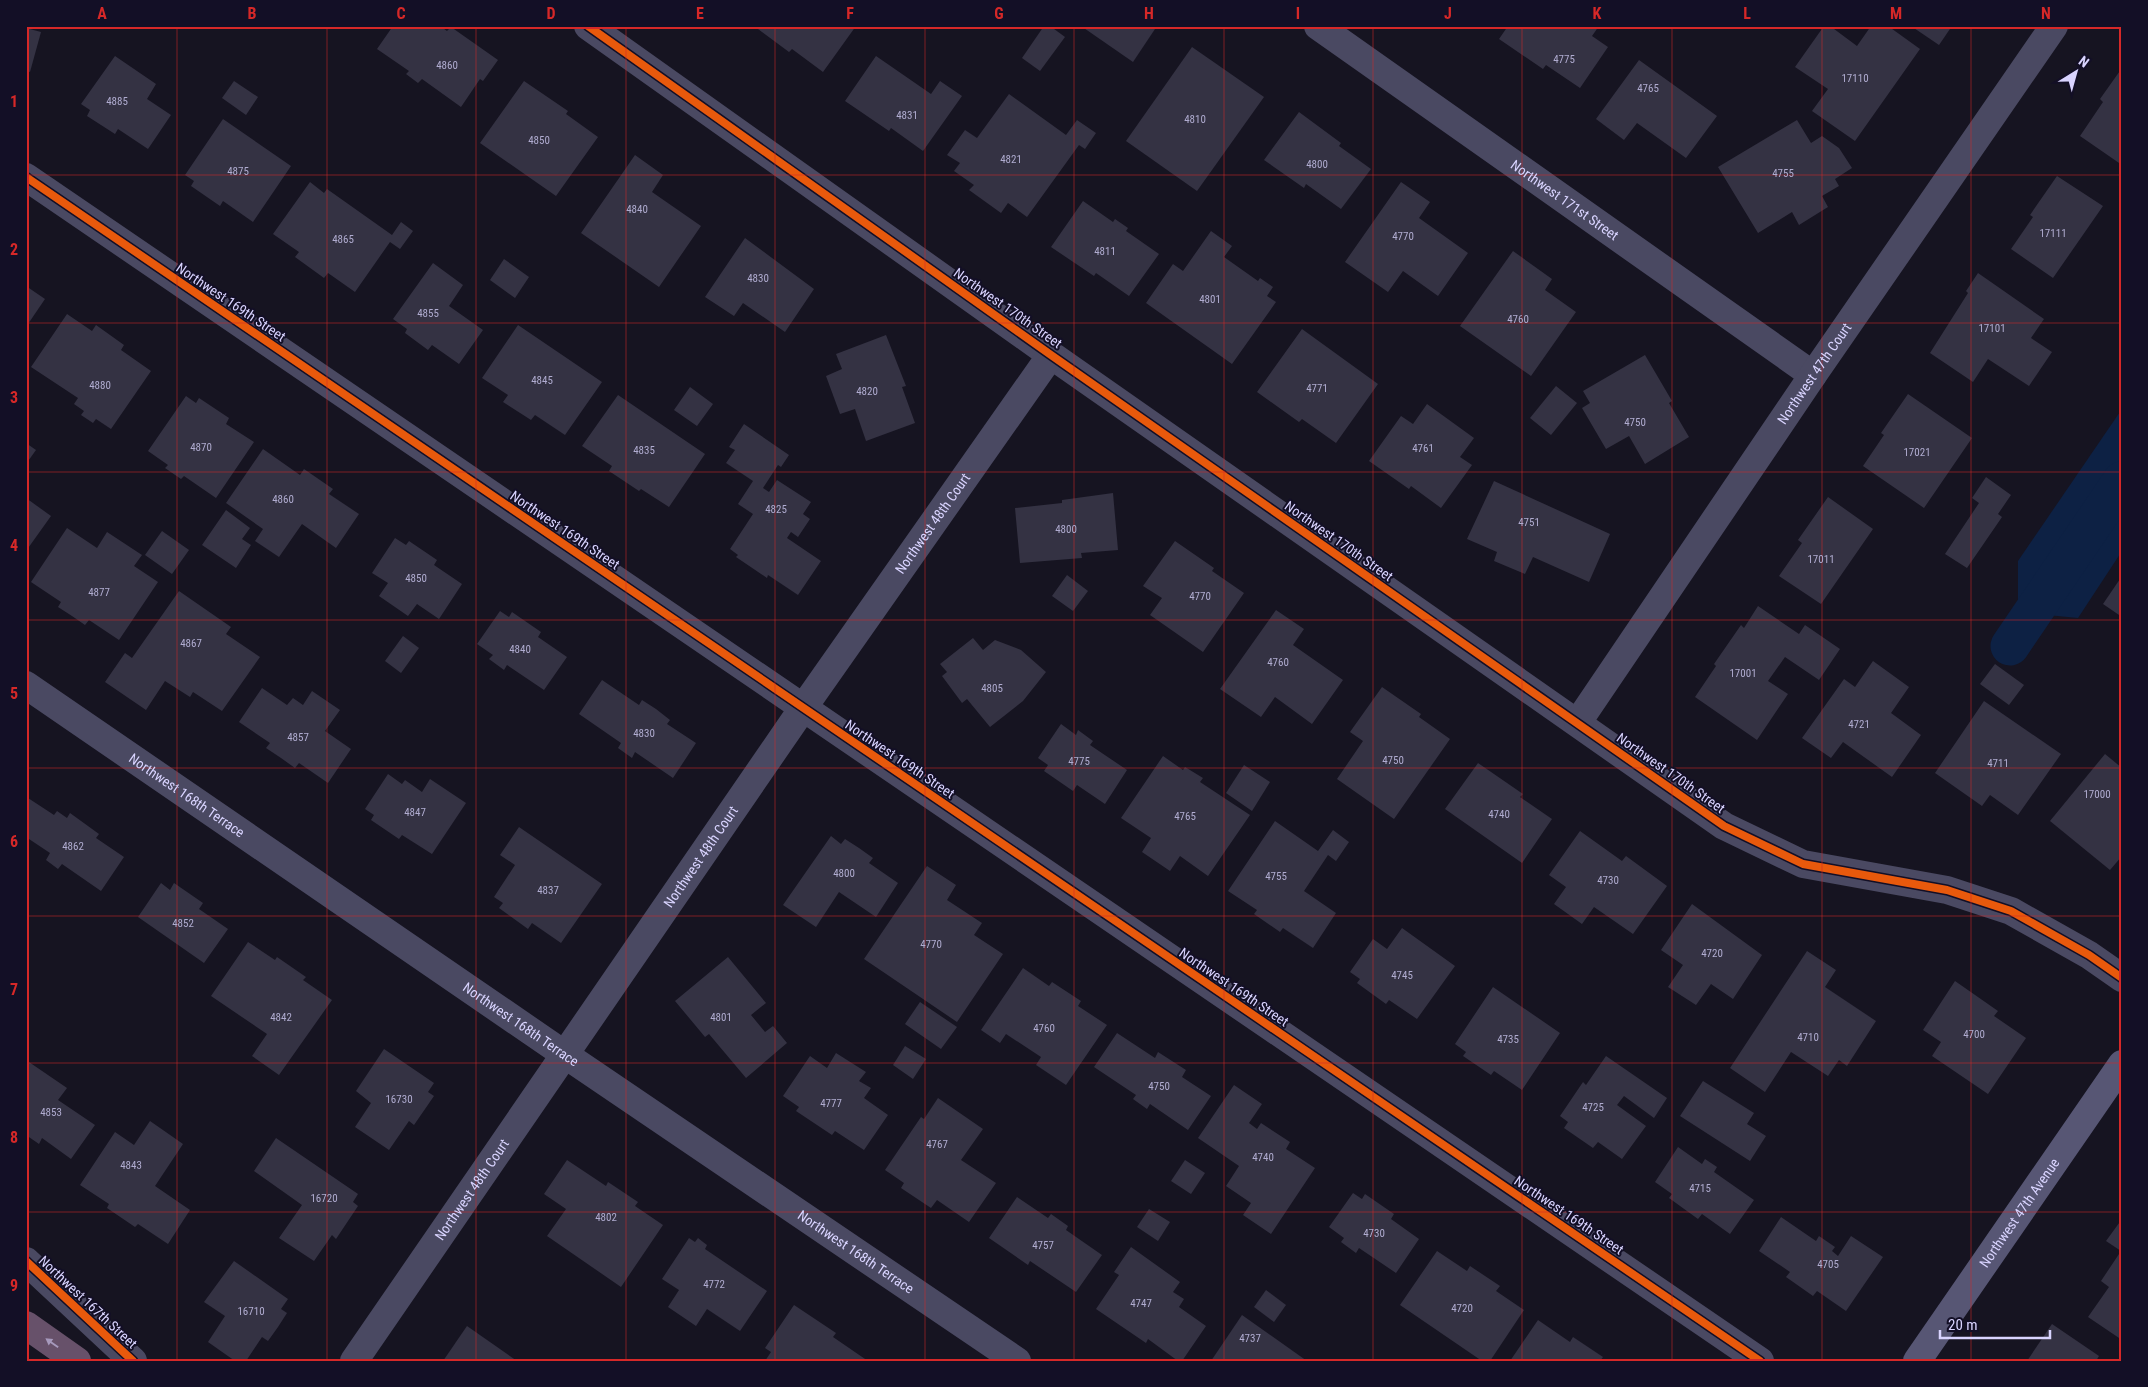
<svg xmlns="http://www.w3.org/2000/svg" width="2148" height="1387" font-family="'Roboto Condensed',sans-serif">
<rect width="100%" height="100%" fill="#161421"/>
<!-- water -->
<polygon fill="#0d2144" points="2122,409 2122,551 2078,618 2018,612 2018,561"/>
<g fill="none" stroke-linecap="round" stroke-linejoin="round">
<!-- canal -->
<polyline stroke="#0d2144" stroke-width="39" points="2010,646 2122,481"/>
</g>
<!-- building -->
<g fill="#343243">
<polygon points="393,26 440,26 447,31 451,27 498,60 483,81 480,79 461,107 422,79 418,83 406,74 409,71 377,49"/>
<polygon points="754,26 856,26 823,72 792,49 789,52"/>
<polygon points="1044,26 1050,26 1065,37 1040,71 1022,58"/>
<polygon points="1081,26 1157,26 1133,62"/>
<polygon points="1508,26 1599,26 1592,36 1608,47 1580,88 1546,65 1543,69 1499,39"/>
<polygon points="1824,26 1830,26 1857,46 1871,26 1888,26 1920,49 1855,141 1812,111 1828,89 1795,67"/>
<polygon points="1911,26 1952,26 1939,45"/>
<polygon points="26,28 41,32 30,72 26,71"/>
<polygon points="1192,47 1264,97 1197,191 1126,141"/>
<polygon points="115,56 156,84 147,99 171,115 148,149 118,129 115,134 87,116 90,110 81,104"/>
<polygon points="876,56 931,94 940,81 962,96 923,151 891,128 889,131 845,101"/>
<polygon points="1639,60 1717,116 1686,158 1637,123 1624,140 1596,119"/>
<polygon points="2122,68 2122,165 2080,136 2103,102 2100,99"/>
<polygon points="234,81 258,97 246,115 222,98"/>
<polygon points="524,81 568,111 566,114 598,137 556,196 480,143"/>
<polygon points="1009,94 1066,135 1077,120 1096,133 1085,149 1079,145 1027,217 1008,203 1001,213 969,190 974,185 954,171 960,163 947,155 965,130 977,138"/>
<polygon points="1299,112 1341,143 1339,146 1371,169 1341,209 1306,184 1304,188 1264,160"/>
<polygon points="223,119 291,166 253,222 223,201 220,206 191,186 194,181 185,175"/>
<polygon points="1797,120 1811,143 1822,136 1839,148 1852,168 1835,179 1839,186 1822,196 1828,207 1799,225 1792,212 1758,233 1718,167"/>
<polygon points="635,155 663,175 652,192 701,226 659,287 581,233"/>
<polygon points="2057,176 2103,206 2053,278 2011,249 2033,217 2030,215"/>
<polygon points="310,182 324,193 327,189 392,235 401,222 413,231 400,249 390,242 355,292 328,273 324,278 295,257 299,252 273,234"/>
<polygon points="1401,182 1430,202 1419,218 1468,253 1438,296 1403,271 1388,292 1345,262"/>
<polygon points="1083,201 1113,222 1115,219 1128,228 1126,231 1159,254 1129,296 1096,273 1094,276 1051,247"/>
<polygon points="1211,231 1232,246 1224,257 1258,281 1260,278 1273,287 1267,296 1276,302 1232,364 1146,303 1173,264 1183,271"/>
<polygon points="745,238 814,289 785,332 743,303 734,316 705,297"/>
<polygon points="1513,251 1552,279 1545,290 1576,312 1531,376 1460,326"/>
<polygon points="504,259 529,277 515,298 490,280"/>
<polygon points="433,263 463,285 449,306 483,330 459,364 432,345 428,350 405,333 407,329 393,319"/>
<polygon points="1978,273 2044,319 2031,338 2052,352 2029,386 1988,359 1973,382 1930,353 1968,293 1966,291"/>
<polygon points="26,286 45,299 26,327"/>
<polygon points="67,314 92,331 96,325 124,345 121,350 151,371 111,429 96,419 93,423 81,415 84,411 74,404 78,398 31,367"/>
<polygon points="518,325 602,382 565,435 535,415 531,420 503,402 508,395 482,378"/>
<polygon points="1302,329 1378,384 1336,443 1302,419 1299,422 1257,392"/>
<polygon points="886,335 906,386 902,387 915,423 866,441 855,409 840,414 826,376 842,369 836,354"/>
<polygon points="1645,355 1672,401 1669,403 1689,437 1645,464 1629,436 1606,449 1582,408 1590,403 1583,391"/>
<polygon points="1556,386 1577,403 1551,435 1530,418"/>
<polygon points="690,387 713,404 697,426 674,410"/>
<polygon points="1908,394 1972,438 1924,508 1863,466 1884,435 1881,433"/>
<polygon points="618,395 705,454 669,507 641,489 639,491 609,471 612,466 582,446"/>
<polygon points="186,396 196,403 199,398 229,418 226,424 254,442 216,498 184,476 181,479 165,468 168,465 148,451"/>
<polygon points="1427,404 1474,438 1460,457 1472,465 1441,508 1411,486 1409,489 1369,461 1401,416 1413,424"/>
<polygon points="744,424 789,455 781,467 778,465 763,488 769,492 777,480 811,502 803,514 810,519 798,537 791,532 787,538 821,561 798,595 768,575 767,578 736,557 738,555 730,549 753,514 738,504 753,481 726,463 735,450 729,447"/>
<polygon points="26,443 36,450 26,464"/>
<polygon points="263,449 300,475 304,469 333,489 329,494 359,514 336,548 302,524 279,557 255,541 263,529 226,503"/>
<polygon points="1986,477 2011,495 1998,514 2002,517 1967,568 1945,554 1979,503 1972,498"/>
<polygon points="1494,481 1610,534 1589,582 1533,557 1525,574 1494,561 1497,552 1467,539"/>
<polygon points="1113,493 1118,550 1081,553 1082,558 1020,563 1015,508 1062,503 1062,500"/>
<polygon points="1828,497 1873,529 1821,604 1779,576 1802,543 1798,540"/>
<polygon points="26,498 51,516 26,551"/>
<polygon points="226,510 250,528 242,539 251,545 236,568 202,545"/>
<polygon points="67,528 97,548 107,532 142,555 134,566 158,582 119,640 89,620 85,625 72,616 58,607 61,602 31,582"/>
<polygon points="162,531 189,550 172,574 145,555"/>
<polygon points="395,538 406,545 409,541 437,560 434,565 462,584 439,619 417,604 408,616 379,596 388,583 372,573"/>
<polygon points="1175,541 1214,568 1212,571 1244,593 1203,652 1150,615 1162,598 1143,586"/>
<polygon points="1067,575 1088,591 1073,611 1052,596"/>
<polygon points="2122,576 2122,617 2103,604"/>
<polygon points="179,591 231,627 226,634 260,657 222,711 193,692 190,697 165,681 146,710 105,682 125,653 132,658"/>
<polygon points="1758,606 1799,634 1805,625 1840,649 1819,680 1785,657 1768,681 1788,694 1757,740 1695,697 1716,666 1714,664 1741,625 1744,628"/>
<polygon points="1276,610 1304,629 1293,645 1343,680 1312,724 1275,697 1261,717 1220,689"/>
<polygon points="500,611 509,617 512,612 541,632 538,637 567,657 544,690 507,665 504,670 489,659 493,655 477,644"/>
<polygon points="403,636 419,648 401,673 385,661"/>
<polygon points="973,638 983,650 995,640 1021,650 1046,672 1023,701 990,727 967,699 962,703 942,676 947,672 940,664"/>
<polygon points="1873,661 1909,687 1891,713 1921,735 1892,777 1843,742 1831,758 1802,738 1844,679 1855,687"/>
<polygon points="1995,664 2024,685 2009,705 1980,684"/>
<polygon points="602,680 639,705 642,700 656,709 670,720 667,724 696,743 673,778 635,752 632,758 618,748 621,743 579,714"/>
<polygon points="1382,687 1421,714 1419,717 1450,739 1394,819 1337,779 1363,741 1350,732"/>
<polygon points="262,688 287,705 293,698 303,705 312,691 340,710 325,731 351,749 328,783 299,763 295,768 281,758 266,748 270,743 239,722"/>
<polygon points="1984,701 2061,754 2018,815 1990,795 1982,806 1935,773"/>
<polygon points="1061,724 1076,735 1078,730 1093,741 1090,745 1127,770 1105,804 1077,785 1073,791 1044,771 1048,765 1038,758"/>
<polygon points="2105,754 2122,768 2122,856 2110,870 2050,821"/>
<polygon points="1163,756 1183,770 1185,767 1203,778 1200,782 1250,815 1208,876 1180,856 1170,871 1142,852 1151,838 1121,818"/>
<polygon points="1478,763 1523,794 1520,797 1552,819 1522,863 1445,809"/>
<polygon points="1244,765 1270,782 1252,811 1226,793"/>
<polygon points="388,774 402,784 405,780 422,792 430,779 466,803 432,854 402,835 399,839 371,820 374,815 365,809"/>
<polygon points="28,798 54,815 57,811 67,818 70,813 99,834 96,838 124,857 101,891 62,864 58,869 46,860 50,853 26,837 26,801"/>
<polygon points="1275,821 1318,851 1333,830 1349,842 1336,861 1328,855 1304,891 1336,913 1313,948 1283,928 1280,932 1254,914 1257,910 1228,891"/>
<polygon points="519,827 602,884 561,943 532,923 528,929 499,908 503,903 494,897 515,865 500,855"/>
<polygon points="1580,831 1622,861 1626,856 1667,886 1633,934 1594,907 1582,924 1554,904 1566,887 1549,875"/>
<polygon points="831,836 841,844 845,839 859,848 873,858 869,863 898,883 876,917 839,892 816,927 783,905"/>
<polygon points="927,866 956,885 947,900 982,923 974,935 1003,954 957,1022 864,959"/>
<polygon points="161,883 170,890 174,883 203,903 199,909 228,929 204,963 138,917"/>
<polygon points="1692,904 1762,955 1733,999 1711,984 1696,1005 1668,987 1683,965 1661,950"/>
<polygon points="1402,928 1455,966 1417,1019 1389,1000 1386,1004 1357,983 1360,979 1350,972 1373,939 1387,949"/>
<polygon points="248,942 275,960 277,957 306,977 303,980 332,1000 279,1075 252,1056 267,1034 211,996"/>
<polygon points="1807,951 1836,970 1825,987 1876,1021 1847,1066 1839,1060 1828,1076 1791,1052 1765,1092 1730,1068"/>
<polygon points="728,957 766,1003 751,1015 765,1032 773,1026 787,1043 746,1078 709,1034 705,1037 675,1001"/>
<polygon points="1023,968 1049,986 1052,982 1081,1001 1078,1006 1107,1025 1066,1085 1036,1065 1041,1057 1006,1034 1000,1043 981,1030"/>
<polygon points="1955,981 1998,1011 1994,1016 2026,1038 1988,1094 1932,1056 1941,1042 1923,1030"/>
<polygon points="1493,987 1560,1033 1522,1090 1494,1071 1491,1075 1463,1056 1466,1052 1455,1044"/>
<polygon points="920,1002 957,1027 941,1049 905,1024"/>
<polygon points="1117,1033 1155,1058 1158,1052 1186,1070 1182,1077 1211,1096 1188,1130 1150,1104 1147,1109 1133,1099 1136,1095 1094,1067"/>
<polygon points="905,1046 926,1059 913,1079 893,1065"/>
<polygon points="384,1049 434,1083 428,1092 434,1096 414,1125 409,1121 389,1150 355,1127 371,1103 356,1091"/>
<polygon points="836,1053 866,1072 859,1081 871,1088 864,1098 888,1115 864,1150 835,1131 832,1135 796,1111 799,1107 783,1096 810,1056 827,1068"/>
<polygon points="1606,1056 1667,1098 1654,1118 1624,1096 1617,1105 1646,1126 1622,1159 1598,1142 1593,1148 1564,1128 1568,1122 1560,1116 1583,1082 1586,1085"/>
<polygon points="26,1060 67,1088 58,1100 95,1125 71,1159 42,1138 39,1144 26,1135"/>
<polygon points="1703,1081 1754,1113 1747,1124 1766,1136 1750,1161 1680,1116"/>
<polygon points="1234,1085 1262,1104 1249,1123 1257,1129 1261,1123 1290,1142 1286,1149 1315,1168 1271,1234 1243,1215 1251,1203 1226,1186 1239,1166 1198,1138"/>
<polygon points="938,1098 983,1129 961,1160 996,1183 969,1222 937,1200 931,1208 901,1188 904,1183 885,1170 921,1117 924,1119"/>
<polygon points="150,1121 183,1144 155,1186 190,1210 168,1244 138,1224 135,1227 107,1208 109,1204 80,1185 115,1132 134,1145"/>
<polygon points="276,1138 358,1194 353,1202 358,1206 336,1239 332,1235 314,1261 279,1238 302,1205 254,1171"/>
<polygon points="1678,1147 1702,1164 1705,1159 1717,1167 1714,1172 1754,1200 1730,1234 1702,1214 1698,1219 1669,1198 1672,1194 1655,1182"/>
<polygon points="567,1160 606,1186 608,1182 638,1202 635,1206 663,1225 621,1287 547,1236 566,1209 544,1194"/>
<polygon points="1185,1160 1205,1173 1191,1194 1171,1181"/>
<polygon points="1353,1193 1362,1199 1365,1194 1394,1214 1391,1219 1419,1239 1396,1273 1359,1248 1356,1253 1341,1242 1344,1238 1329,1227"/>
<polygon points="1017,1197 1048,1218 1051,1214 1068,1226 1066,1230 1102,1255 1076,1292 1030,1261 1028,1265 989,1238"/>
<polygon points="1149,1209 1170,1222 1158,1241 1137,1227"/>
<polygon points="1781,1217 1816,1241 1819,1236 1835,1247 1832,1251 1838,1256 1851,1236 1883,1257 1846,1311 1817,1291 1813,1296 1786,1277 1790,1272 1759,1251"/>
<polygon points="2122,1219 2122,1340 2088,1317 2109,1287 2101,1281 2121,1251 2106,1241"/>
<polygon points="689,1238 695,1242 698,1238 703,1242 707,1245 705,1249 767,1291 740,1331 707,1309 696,1326 668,1307 679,1290 662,1279"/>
<polygon points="1131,1247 1180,1282 1173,1292 1184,1299 1179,1307 1206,1326 1182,1361 1178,1361 1148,1339 1146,1343 1096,1309 1119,1275 1114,1272"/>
<polygon points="1437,1251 1467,1271 1470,1266 1500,1286 1496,1291 1524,1310 1490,1361 1482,1361 1400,1305"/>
<polygon points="234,1261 288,1299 281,1309 287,1313 278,1327 268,1341 262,1337 246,1361 235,1361 208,1342 225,1316 204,1302"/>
<polygon points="1266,1290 1286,1305 1274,1322 1254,1307"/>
<polygon points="794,1305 836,1333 833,1337 868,1361 765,1361 771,1352 765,1348"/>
<polygon points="1242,1315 1307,1361 1211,1361"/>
<polygon points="1538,1320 1570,1342 1573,1337 1603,1357 1600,1361 1510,1361"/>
<polygon points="2052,1324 2099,1356 2096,1361 2027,1361"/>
<polygon points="467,1326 517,1361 443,1361"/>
</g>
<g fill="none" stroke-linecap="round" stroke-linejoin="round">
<!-- minor -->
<g stroke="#4a4962" stroke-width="28">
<polyline points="588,26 1051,355 1724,826 1803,864 1947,890 2011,911 2089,955 2122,978"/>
<path id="s1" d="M1318 26 1813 375"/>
<polyline points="26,177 1760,1361"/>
<path id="s2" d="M26 685 564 1054 1017 1361"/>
<path id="s3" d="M1578 722 1813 375 2054 26"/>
<path id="s4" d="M354 1361 803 708 1051 355"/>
</g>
<!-- tertiary -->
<polyline stroke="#4a4962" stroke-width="28" points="26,1261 133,1361"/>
<!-- secondary -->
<path stroke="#575674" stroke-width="28" id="s5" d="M1917 1361 2122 1064"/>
<!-- motorway -->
<polyline stroke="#67516a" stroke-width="28" points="26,1325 77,1361"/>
<!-- cycleway casing -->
<g stroke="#130f26" stroke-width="11">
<g id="cycleway">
<polyline points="588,26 1051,355 1724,826 1803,864 1947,890 2011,911 2089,955 2122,978"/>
<polyline points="26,177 1760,1361"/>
<polyline points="26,1261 133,1361"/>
</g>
</g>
<!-- cycleway -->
<use href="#cycleway" stroke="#e8590c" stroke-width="8"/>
</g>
<!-- one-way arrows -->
<defs><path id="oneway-solid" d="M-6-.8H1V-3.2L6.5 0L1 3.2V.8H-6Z" transform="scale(1.25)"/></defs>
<use fill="#a699bc" href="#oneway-solid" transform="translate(52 1343) rotate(-145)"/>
<!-- grid -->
<path fill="none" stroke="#d62828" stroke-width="1" stroke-opacity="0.55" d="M177 26V1361M327 26V1361M476 26V1361M626 26V1361M775 26V1361M925 26V1361M1074 26V1361M1224 26V1361M1373 26V1361M1522 26V1361M1672 26V1361M1822 26V1361M1971 26V1361M26 175H2122M26 323H2122M26 472H2122M26 620H2122M26 768H2122M26 916H2122M26 1063H2122M26 1212H2122"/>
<g text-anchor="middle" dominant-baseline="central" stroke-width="4" stroke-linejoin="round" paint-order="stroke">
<!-- number labels -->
<g font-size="11" fill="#b0acd0">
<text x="1564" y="59">4775</text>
<text x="447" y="65">4860</text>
<text x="1855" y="78">17110</text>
<text x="1648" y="88">4765</text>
<text x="117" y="101">4885</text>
<text x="907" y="115">4831</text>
<text x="1195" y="119">4810</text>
<text x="539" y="140">4850</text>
<text x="1011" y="159">4821</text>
<text x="1317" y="164">4800</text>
<text x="238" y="171">4875</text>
<text x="1783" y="173">4755</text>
<text x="637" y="209">4840</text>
<text x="2053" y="233">17111</text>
<text x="1403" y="236">4770</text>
<text x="343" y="239">4865</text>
<text x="1105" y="251">4811</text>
<text x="758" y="278">4830</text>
<text x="1210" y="299">4801</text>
<text x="428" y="313">4855</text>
<text x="1518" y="319">4760</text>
<text x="1992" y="328">17101</text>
<text x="542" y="380">4845</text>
<text x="100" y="385">4880</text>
<text x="1317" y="388">4771</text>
<text x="867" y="391">4820</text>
<text x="1635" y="422">4750</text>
<text x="201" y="447">4870</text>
<text x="1423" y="448">4761</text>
<text x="644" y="450">4835</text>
<text x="1917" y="452">17021</text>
<text x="283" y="499">4860</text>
<text x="776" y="509">4825</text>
<text x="1529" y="522">4751</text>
<text x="1066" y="529">4800</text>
<text x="1821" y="559">17011</text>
<text x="416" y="578">4850</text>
<text x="99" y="592">4877</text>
<text x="1200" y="596">4770</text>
<text x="191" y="643">4867</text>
<text x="520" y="649">4840</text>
<text x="1278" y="662">4760</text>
<text x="1743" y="673">17001</text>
<text x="992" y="688">4805</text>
<text x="1859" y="724">4721</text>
<text x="644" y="733">4830</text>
<text x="298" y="737">4857</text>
<text x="1393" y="760">4750</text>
<text x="1079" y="761">4775</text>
<text x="1998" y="763">4711</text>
<text x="2097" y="794">17000</text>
<text x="415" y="812">4847</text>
<text x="1499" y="814">4740</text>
<text x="1185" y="816">4765</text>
<text x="73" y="846">4862</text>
<text x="844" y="873">4800</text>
<text x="1276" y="876">4755</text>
<text x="1608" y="880">4730</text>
<text x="548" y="890">4837</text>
<text x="183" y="923">4852</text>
<text x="931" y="944">4770</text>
<text x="1712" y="953">4720</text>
<text x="1402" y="975">4745</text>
<text x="281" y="1017">4842</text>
<text x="721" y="1017">4801</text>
<text x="1044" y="1028">4760</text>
<text x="1974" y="1034">4700</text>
<text x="1808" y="1037">4710</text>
<text x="1508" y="1039">4735</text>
<text x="1159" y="1086">4750</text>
<text x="399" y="1099">16730</text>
<text x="831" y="1103">4777</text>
<text x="1593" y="1107">4725</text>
<text x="51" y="1112">4853</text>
<text x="937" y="1144">4767</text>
<text x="1263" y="1157">4740</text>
<text x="131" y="1165">4843</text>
<text x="1700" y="1188">4715</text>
<text x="324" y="1198">16720</text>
<text x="606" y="1217">4802</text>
<text x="1374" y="1233">4730</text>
<text x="1043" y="1245">4757</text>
<text x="1828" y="1264">4705</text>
<text x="714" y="1284">4772</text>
<text x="1141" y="1303">4747</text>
<text x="1462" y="1308">4720</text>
<text x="251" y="1311">16710</text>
<text x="1250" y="1338">4737</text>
</g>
<!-- street labels -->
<g font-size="14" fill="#d9d4ff" stroke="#130f26">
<text stroke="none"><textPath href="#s1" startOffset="302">Northwest 171st Street</textPath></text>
<text transform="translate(231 302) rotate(34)">Northwest 169th Street</text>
<text transform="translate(1008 308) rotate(35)">Northwest 170th Street</text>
<text stroke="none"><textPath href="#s3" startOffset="421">Northwest 47th Court</textPath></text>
<text stroke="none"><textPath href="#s4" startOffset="1018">Northwest 48th Court</textPath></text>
<text transform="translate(565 530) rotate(34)">Northwest 169th Street</text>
<text transform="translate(1339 541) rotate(35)">Northwest 170th Street</text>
<text transform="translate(900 759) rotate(34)">Northwest 169th Street</text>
<text transform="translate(1671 773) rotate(35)">Northwest 170th Street</text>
<text stroke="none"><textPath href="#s2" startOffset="195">Northwest 168th Terrace</textPath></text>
<text stroke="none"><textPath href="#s4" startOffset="612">Northwest 48th Court</textPath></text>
<text transform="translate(1234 987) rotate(34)">Northwest 169th Street</text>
<text stroke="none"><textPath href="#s2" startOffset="600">Northwest 168th Terrace</textPath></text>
<text stroke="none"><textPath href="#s4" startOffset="208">Northwest 48th Court</textPath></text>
<text stroke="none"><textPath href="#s5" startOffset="180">Northwest 47th Avenue</textPath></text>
<text transform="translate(1569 1215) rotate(34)">Northwest 169th Street</text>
<text stroke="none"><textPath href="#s2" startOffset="1005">Northwest 168th Terrace</textPath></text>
<text transform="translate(88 1302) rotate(43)">Northwest 167th Street</text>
</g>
</g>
<!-- border -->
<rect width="2148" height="1387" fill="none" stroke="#130f26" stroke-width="55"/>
<!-- north arrow -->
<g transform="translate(2076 72) rotate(37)" stroke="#130f26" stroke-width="4" paint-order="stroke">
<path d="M0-4L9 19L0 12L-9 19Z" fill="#d9d4ff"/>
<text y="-8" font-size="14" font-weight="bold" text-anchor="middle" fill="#d9d4ff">N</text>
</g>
<!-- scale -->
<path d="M1940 1330v8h110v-8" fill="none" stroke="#d9d4ff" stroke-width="2.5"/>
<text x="1948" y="1330" font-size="15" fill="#d9d4ff" stroke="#130f26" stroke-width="4" paint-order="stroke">20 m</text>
<rect x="28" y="28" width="2092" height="1332" fill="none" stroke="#d62828" stroke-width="2"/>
<g font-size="16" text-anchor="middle" font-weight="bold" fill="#d62828">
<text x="102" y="19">A</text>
<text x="252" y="19">B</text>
<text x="401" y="19">C</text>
<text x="551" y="19">D</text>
<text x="700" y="19">E</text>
<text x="850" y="19">F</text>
<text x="999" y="19">G</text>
<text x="1149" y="19">H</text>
<text x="1298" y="19">I</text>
<text x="1448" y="19">J</text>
<text x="1597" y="19">K</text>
<text x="1747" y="19">L</text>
<text x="1896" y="19">M</text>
<text x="2046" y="19">N</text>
<text x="14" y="107">1</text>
<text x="14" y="255">2</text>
<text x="14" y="403">3</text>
<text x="14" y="551">4</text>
<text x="14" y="699">5</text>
<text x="14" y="847">6</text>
<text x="14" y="995">7</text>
<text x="14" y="1143">8</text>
<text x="14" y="1291">9</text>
</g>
</svg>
